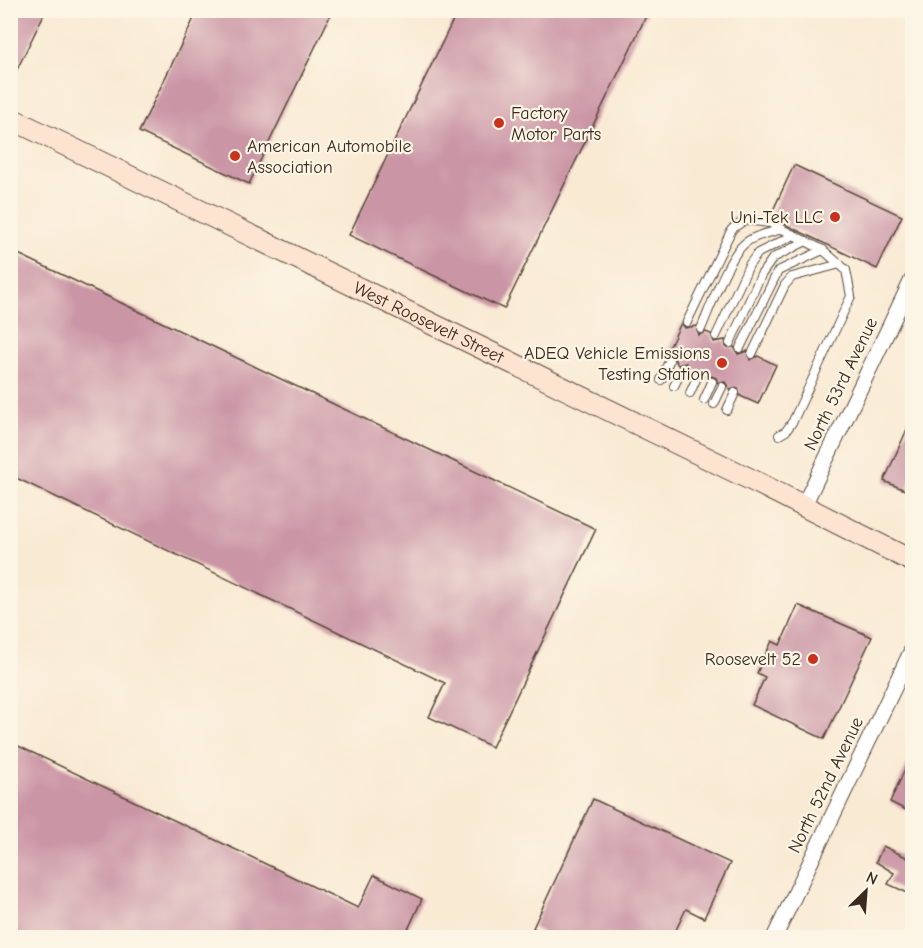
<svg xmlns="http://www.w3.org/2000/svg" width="923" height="948" font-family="'Comic Neue',sans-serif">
<rect width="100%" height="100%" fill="#fcf5e5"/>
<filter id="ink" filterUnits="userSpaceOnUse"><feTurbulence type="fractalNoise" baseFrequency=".0167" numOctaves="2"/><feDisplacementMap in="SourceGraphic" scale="12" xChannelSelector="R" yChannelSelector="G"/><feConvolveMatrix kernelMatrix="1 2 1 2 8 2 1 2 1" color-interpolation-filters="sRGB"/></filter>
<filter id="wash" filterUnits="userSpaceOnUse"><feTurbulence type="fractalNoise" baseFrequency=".008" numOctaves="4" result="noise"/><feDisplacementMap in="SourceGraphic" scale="24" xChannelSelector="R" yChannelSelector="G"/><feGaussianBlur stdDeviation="1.35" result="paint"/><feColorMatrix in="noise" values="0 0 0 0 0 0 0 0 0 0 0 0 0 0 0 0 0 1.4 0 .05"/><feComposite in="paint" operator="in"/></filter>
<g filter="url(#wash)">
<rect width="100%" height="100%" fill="#f9ead4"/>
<g id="blocks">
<!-- building -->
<g fill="#ca95a5">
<polygon points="10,10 46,10 10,84"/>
<polygon points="198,10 333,10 249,184 139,132"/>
<polygon points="458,10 649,10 504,309 349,235"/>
<polygon points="794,165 902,216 877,269 770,217"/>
<polygon points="10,250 596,529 492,747 429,717 445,683 10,475"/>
<polygon points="681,323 685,328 696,326 699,335 706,332 711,334 714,342 725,340 726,347 734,347 738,354 747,351 750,360 758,356 776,365 758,404 740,396 738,388 730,390 725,382 718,383 716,378 712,376 707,379 701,370 693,372 688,370 686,363 678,365 672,356 665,357"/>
<polygon points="912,418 912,478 907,491 884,481"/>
<polygon points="798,605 872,637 824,739 752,705 765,677 757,673 772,641 780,645"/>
<polygon points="10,742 358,908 374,875 422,899 404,938 10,938"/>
<polygon points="912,754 912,813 890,802"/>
<polygon points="593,799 730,863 704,918 686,909 672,938 554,938 533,928"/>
<polygon points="883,846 912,860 912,895 888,884 894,873 876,862"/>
</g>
</g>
</g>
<g filter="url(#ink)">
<use href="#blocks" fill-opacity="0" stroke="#584739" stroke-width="1.5"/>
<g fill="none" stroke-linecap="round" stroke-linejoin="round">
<!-- lane casing -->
<g stroke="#584739" stroke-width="10">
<g id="lane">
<polyline points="687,322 732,229 745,220 770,223 823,250 846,270 851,296 793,421 786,431 779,435"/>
<path d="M701 329C710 308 728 258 743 245 753 235 770 233 782 229"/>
<polyline points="716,336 749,265 758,253 794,235"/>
<polyline points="730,343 761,275 773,258 806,241"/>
<polyline points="740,348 778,271 823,250"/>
<polyline points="752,354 785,285 792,277 840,264"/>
<polyline points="661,380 669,361"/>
<polyline points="674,386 683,368"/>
<polyline points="690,393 698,375"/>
<polyline points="704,400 712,382"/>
<polyline points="714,404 722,387"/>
<polyline points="727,410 735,393"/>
</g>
</g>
<!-- street casing -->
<g stroke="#584739" stroke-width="17">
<g id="street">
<polyline points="804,505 912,280"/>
<polyline points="774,938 912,650"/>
</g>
</g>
<!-- secondary casing -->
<g stroke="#584739" stroke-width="23">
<g id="secondary">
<path id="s1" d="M10 118 756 482 912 561"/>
</g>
</g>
<!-- lane -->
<use href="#lane" stroke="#fff" stroke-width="8"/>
<!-- street -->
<use href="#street" stroke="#fff" stroke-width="15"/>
<!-- secondary -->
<use href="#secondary" stroke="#fde4d1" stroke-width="21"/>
</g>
</g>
<!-- markers -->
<g fill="#c8321e" stroke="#fcf5e5" stroke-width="2">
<circle cx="499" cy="123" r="6"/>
<circle cx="235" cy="156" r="6"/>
<circle cx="835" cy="217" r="6"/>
<circle cx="722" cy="363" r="6"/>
<circle cx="813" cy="659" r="6"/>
</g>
<g text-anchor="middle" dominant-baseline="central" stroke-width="4.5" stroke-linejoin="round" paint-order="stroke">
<!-- poi labels -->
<g font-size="18" fill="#3b2a1e" stroke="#fcf5e5" text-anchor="end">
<text x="511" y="113" text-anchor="start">Factory<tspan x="511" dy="21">Motor Parts</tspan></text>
<text x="247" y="146" text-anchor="start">American Automobile<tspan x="247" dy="21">Association</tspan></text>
<text x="823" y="217">Uni-Tek LLC</text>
<text x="710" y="353">ADEQ Vehicle Emissions<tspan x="710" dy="21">Testing Station</tspan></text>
<text x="801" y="659">Roosevelt 52</text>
</g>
<!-- street labels -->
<g font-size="18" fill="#3b2a1e" stroke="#fcf5e5">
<text stroke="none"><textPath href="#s1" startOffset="466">West Roosevelt Street</textPath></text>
<text transform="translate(841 384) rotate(-64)">North 53rd Avenue</text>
<text transform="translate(826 785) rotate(-64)">North 52nd Avenue</text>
</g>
</g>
<!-- margin -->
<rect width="923" height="948" fill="none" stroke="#fcf5e5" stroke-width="36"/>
<!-- north arrow -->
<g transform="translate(866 891) rotate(25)" stroke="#fcf5e5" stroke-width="4.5" paint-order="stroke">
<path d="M0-4.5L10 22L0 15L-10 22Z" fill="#3b2a1e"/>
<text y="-9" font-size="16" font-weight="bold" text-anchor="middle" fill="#3b2a1e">N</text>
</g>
</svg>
